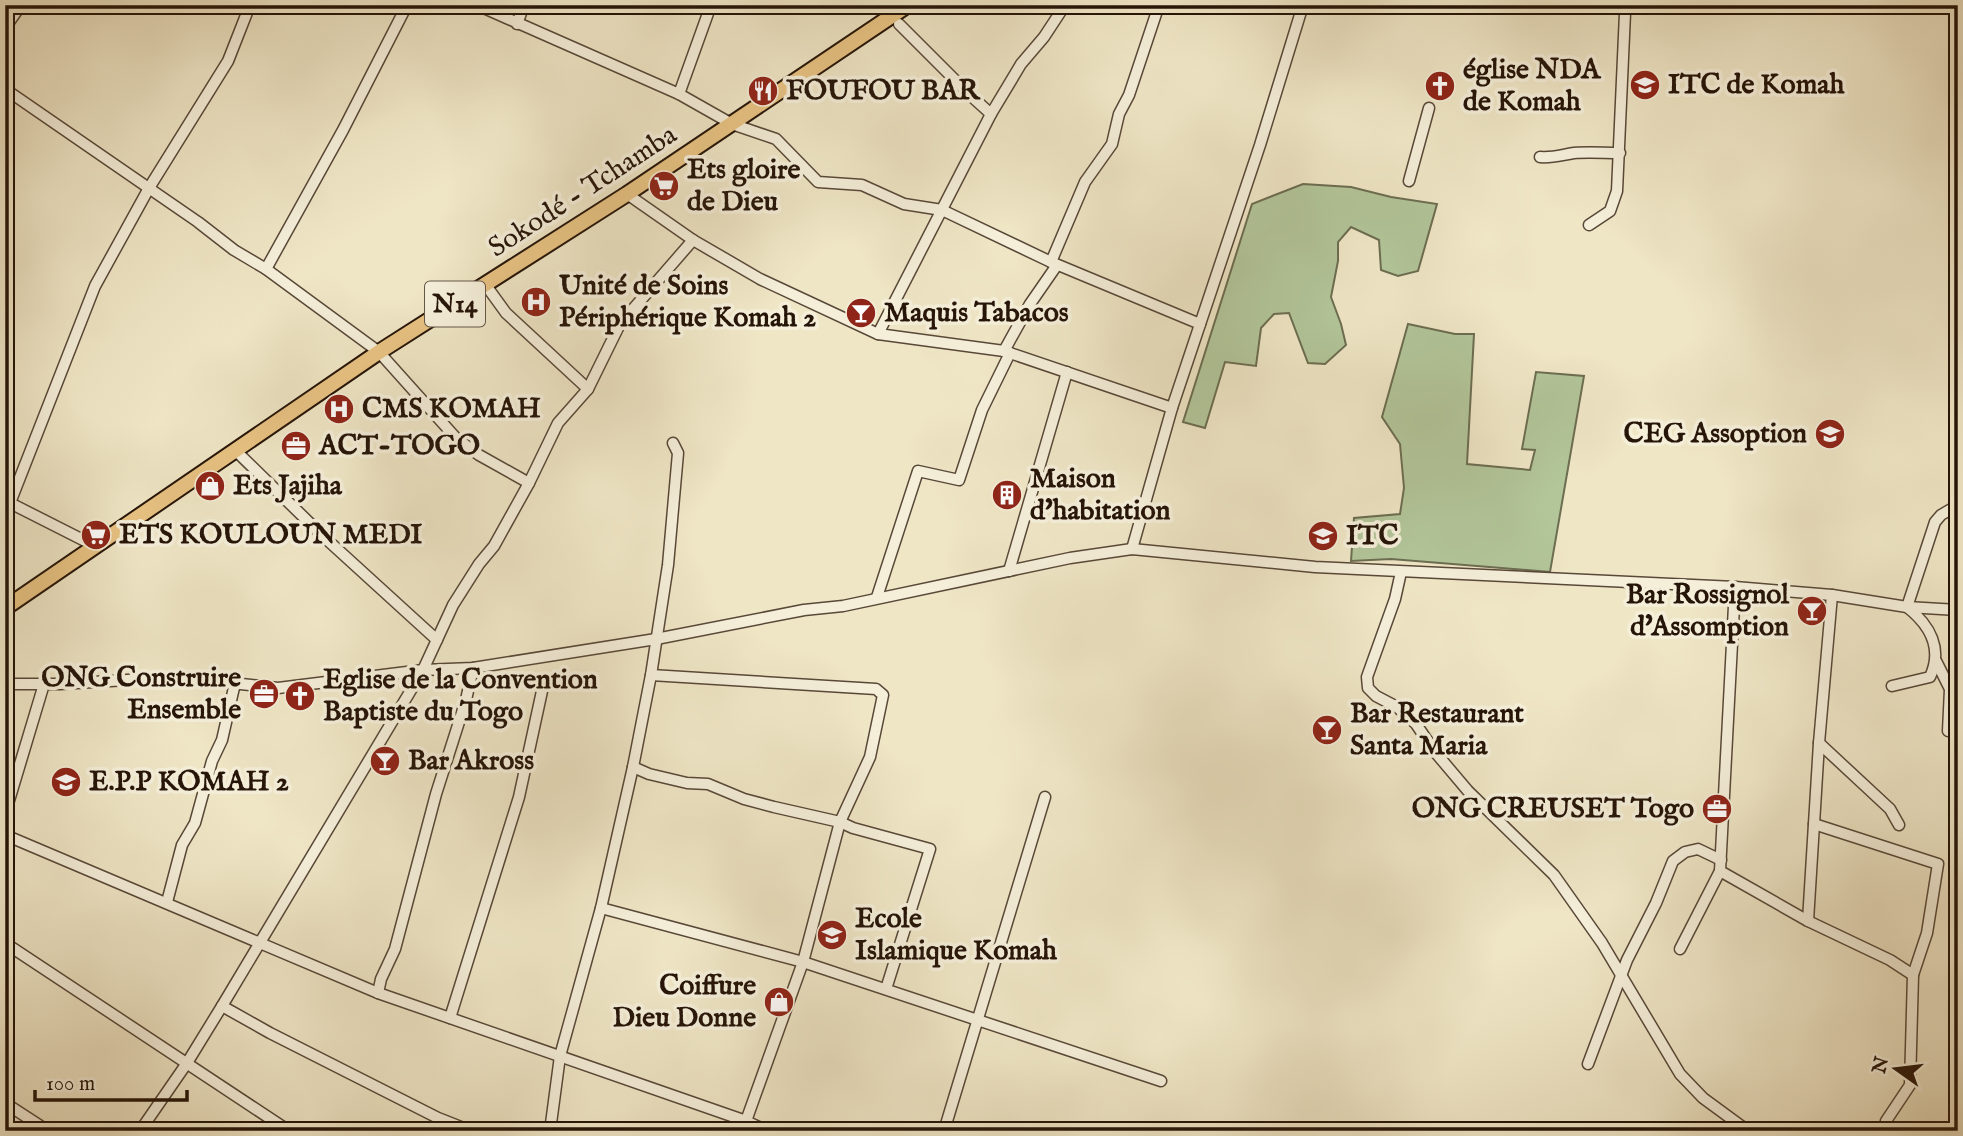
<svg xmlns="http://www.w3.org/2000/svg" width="1963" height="1136" font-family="'IM FELL English',serif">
<rect width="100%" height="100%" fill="#efe6c6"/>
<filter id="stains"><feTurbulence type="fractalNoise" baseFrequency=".00286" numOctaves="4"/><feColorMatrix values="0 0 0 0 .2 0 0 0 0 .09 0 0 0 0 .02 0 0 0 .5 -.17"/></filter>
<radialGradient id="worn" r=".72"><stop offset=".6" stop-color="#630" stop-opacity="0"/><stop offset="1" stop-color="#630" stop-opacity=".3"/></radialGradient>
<!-- green -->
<g fill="#b2c69a" stroke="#6c6d51" stroke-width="2">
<polygon points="1303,184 1351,187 1391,197 1437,204 1418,271 1398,276 1381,270 1379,240 1351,227 1338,242 1338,261 1331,297 1341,324 1346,345 1325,364 1308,363 1289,313 1274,314 1261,328 1256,366 1225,362 1205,428 1183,422 1252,204"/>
<polygon points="1408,324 1455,334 1474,334 1467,464 1530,470 1535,450 1522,449 1536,372 1584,376 1550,572 1391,559 1351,561 1354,518 1400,514 1404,488 1400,444 1382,417"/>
</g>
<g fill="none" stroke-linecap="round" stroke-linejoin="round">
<!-- minor casing -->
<g stroke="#584838" stroke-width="13">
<g id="minor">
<polyline points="477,5 679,94 732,124 776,139 818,182 862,185 904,204 942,210 1051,262 1200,324"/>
<polyline points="517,24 524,5"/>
<polyline points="899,24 970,95 991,114"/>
<polyline points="5,28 21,5"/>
<polyline points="5,89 198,222 234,250 266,269 379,352 456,438 479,455 529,483"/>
<polyline points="679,94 711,5"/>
<path d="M1540 157C1553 158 1561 155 1574 153 1589 152 1604 153 1620 153"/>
<polyline points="1409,181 1429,108"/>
<polyline points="627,194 693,240 760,279 878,334 1004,351 1172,408"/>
<polyline points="1589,225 1610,211 1617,191 1625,13"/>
<polyline points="1051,262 1085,182 1112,144 1119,114 1129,95 1159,5"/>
<polyline points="266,269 343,130 407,5"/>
<polyline points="485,284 506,313 588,389"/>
<polyline points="878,334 991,114 1021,64 1044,37 1065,5"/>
<polyline points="1004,351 1030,304 1057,265"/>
<polyline points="236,451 324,537 437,640"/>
<polyline points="95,546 10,503 95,286 149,188 228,61 250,5"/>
<polyline points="1132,549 1172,408 1260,145 1303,5"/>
<polyline points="1009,571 1067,372"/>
<polyline points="1401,572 1395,599 1367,677 1368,688 1376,696 1397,707 1416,724 1435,752 1468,791 1554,875 1602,943 1680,1074 1703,1098 1748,1131"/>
<polyline points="1735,587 1720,871 1808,921 1890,960 1913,975"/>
<polyline points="877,597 918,471 959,480 982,410 1010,353"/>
<polyline points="1936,661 1950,689 1948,731"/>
<polyline points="651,675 876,689 883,695 870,757 840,822 803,962 746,1121"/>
<polyline points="5,684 60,684 177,677 278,688 423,670 473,668 656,639 804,610 843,606 1070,558 1132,549 1315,567 1735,587 1832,595 1907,607 1958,610"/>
<path d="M1892 686 1930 677C1943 649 1930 625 1907 607L1935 522 1941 515 1958 505"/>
<polyline points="1819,743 1890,809 1899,825"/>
<polyline points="633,767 649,774 687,783 708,784 744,799 774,807 840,822 853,828 930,849 886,989"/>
<polyline points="5,814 44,684"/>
<polyline points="1814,824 1938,864 1927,933 1913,975 1910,1085 1886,1121 1884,1131"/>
<polyline points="5,835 378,993 746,1121 767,1131"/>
<polyline points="167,902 182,845 195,823 212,761 222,740 235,683"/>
<polyline points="601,908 803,962 1161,1081"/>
<polyline points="1808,921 1819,743 1832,595"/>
<polyline points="5,943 289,1131"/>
<polyline points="1680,949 1720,871"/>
<polyline points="378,993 381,979 395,949 436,794 466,700 473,668"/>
<polyline points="222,1006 270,1033 438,1118 471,1131"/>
<polyline points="450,1018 519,797 542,691"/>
<polyline points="1588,1064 1627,960 1656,903 1673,861 1685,852 1698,849 1721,860"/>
<polyline points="5,1103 48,1131"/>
<polyline points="140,1131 187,1063 222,1006 423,670 453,605 479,564 494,546 529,483 558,423 588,389 620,324 693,240"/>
<polyline points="550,1131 560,1056 601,908 633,767 651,675 668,565 678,453 673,443"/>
<polyline points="944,1131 1045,797"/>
</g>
</g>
<!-- primary casing -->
<g stroke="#251408" stroke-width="18">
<polyline id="primary" points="5,608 379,352 627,194 908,5"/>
</g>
<!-- minor -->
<use href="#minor" stroke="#f5efda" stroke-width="10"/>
<!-- primary -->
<use href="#primary" stroke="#e8c383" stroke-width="14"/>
</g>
<!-- icons -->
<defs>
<g id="school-disc" transform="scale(1.575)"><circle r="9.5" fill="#8f2418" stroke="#f5efda"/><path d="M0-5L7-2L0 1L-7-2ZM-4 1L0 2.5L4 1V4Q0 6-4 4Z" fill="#fff"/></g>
<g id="church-disc" transform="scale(1.575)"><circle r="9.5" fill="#8f2418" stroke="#f5efda"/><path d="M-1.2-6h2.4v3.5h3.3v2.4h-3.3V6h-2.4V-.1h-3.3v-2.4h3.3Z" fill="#fff"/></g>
<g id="restaurant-disc" transform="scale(1.575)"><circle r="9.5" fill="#8f2418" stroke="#f5efda"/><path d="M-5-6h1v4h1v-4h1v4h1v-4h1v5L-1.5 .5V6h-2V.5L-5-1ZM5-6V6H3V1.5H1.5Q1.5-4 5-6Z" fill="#fff"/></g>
<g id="supermarket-disc" transform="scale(1.575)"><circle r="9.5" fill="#8f2418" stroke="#f5efda"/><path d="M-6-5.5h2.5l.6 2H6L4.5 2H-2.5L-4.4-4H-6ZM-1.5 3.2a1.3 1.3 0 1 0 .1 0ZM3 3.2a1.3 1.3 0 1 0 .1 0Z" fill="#fff"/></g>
<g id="hospital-disc" transform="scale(1.575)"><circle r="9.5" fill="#8f2418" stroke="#f5efda"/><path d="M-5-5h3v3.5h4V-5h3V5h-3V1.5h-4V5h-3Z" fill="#fff"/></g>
<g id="bar-disc" transform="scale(1.575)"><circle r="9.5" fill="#8f2418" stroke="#f5efda"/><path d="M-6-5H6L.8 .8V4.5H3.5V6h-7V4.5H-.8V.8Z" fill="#fff"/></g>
<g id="office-disc" transform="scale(1.575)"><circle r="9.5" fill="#8f2418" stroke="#f5efda"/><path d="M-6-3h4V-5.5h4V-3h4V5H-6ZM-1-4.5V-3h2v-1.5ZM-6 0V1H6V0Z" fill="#fff"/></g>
<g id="shop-disc" transform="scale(1.575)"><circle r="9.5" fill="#8f2418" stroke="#f5efda"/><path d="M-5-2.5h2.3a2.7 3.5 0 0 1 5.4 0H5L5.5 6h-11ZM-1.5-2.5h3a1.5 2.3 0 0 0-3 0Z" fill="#fff"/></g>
<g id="building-disc" transform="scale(1.575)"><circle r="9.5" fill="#8f2418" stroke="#f5efda"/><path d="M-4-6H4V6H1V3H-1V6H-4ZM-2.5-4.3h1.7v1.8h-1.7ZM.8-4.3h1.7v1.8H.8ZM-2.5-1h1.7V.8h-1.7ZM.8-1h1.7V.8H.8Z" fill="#fff"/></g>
</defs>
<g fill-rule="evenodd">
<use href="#school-disc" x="1645" y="85"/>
<use href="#church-disc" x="1440" y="86"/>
<use href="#restaurant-disc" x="763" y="91"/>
<use href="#supermarket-disc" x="664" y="186"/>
<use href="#hospital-disc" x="536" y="302"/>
<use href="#bar-disc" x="861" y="313"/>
<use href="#hospital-disc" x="339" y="409"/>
<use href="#school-disc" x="1830" y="434"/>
<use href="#office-disc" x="296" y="446"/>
<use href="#shop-disc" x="210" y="486"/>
<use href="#building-disc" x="1007" y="495"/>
<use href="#supermarket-disc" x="96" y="535"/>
<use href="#school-disc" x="1323" y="536"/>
<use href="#bar-disc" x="1812" y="611"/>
<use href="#office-disc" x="264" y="694"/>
<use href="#church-disc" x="300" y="696"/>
<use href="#bar-disc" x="1327" y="730"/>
<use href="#bar-disc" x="385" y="761"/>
<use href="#school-disc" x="66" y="782"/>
<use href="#office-disc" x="1717" y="809"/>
<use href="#school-disc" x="832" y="935"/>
<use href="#shop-disc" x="779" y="1002"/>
</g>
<g text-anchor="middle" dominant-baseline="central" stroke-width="7" stroke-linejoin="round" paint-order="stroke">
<!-- shield labels -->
<rect fill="#f5efda" stroke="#635647" stroke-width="2" x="425" y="281.5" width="60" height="45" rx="5"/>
<g font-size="26" font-weight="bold" fill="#251408">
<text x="455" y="304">N14</text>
</g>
<!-- poi labels -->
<g font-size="28" font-weight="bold" fill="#251408" stroke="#f5efda" text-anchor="start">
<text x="1463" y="70">église NDA<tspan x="1463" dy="32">de Komah</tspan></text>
<text x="1668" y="85">ITC de Komah</text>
<text x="786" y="91">FOUFOU BAR</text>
<text x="687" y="170">Ets gloire<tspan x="687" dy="32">de Dieu</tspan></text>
<text x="559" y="286">Unité de Soins<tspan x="559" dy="32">Périphérique Komah 2</tspan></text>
<text x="884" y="313">Maquis Tabacos</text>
<text x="362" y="409">CMS KOMAH</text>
<text x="1807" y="434" text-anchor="end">CEG Assoption</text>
<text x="319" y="446">ACT-TOGO</text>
<text x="1030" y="479">Maison<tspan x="1030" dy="32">d'habitation</tspan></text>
<text x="233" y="486">Ets Jajiha</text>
<text x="119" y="535">ETS KOULOUN MEDI</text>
<text x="1346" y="536">ITC</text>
<text x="1789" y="595" text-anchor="end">Bar Rossignol<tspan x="1789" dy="32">d'Assomption</tspan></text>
<text x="241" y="678" text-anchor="end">ONG Construire<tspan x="241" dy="32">Ensemble</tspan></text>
<text x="323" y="680">Eglise de la Convention<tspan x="323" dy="32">Baptiste du Togo</tspan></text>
<text x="1350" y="714">Bar Restaurant<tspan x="1350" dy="32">Santa Maria</tspan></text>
<text x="408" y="761">Bar Akross</text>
<text x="89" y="782">E.P.P KOMAH 2</text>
<text x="1694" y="809" text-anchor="end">ONG CREUSET Togo</text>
<text x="855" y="919">Ecole<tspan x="855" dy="32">Islamique Komah</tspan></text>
<text x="756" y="986" text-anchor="end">Coiffure<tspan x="756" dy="32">Dieu Donne</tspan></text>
</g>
<!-- street labels -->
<g font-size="28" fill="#251408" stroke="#f5efda">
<text transform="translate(583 192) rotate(-33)">Sokodé - Tchamba</text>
</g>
</g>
<!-- margin -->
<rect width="1963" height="1136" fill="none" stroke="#efe6c6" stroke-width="28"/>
<rect x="7" y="7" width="1949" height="1122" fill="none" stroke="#251408" stroke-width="3.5"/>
<rect x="14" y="14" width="1935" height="1108" fill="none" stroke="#251408" stroke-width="2"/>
<!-- north arrow -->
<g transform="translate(1896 1069) rotate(284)" stroke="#f5efda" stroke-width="5" paint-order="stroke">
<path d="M0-5L12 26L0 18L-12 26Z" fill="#251408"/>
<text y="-10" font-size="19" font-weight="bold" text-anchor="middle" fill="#251408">N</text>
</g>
<!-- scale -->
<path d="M35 1090v10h152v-10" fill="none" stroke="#251408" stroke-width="3.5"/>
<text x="46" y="1090" font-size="21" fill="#251408" stroke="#f5efda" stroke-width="5" paint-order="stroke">100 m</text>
<rect width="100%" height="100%" filter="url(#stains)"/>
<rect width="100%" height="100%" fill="url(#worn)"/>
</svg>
